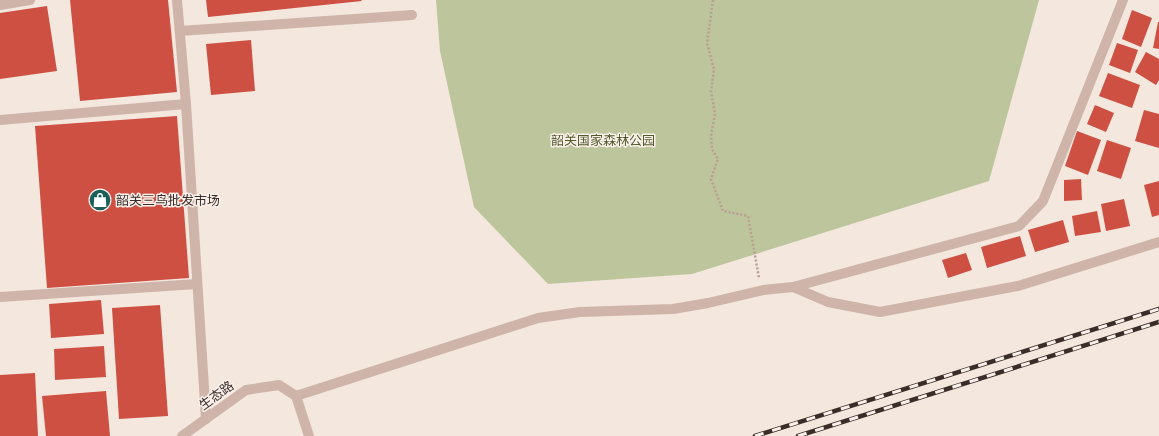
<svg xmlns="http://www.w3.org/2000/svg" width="1159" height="436" font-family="Lato,'Noto Sans SC',sans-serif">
<rect width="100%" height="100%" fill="#f4e7de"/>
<!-- green -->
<polygon fill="#bdc59c" points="436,0 1039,0 989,181 692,274 548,284 474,207 440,51"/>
<!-- building -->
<g fill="#ce5042">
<polygon points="70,0 168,0 177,92 80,101"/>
<polygon points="206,0 361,0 362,1 208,17"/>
<polygon points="47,6 57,71 0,79 0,13"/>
<polygon points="1132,10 1152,18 1141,47 1122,39"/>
<polygon points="1158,22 1159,22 1159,49 1153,48"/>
<polygon points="251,40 255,91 211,95 206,44"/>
<polygon points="1117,43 1138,50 1130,73 1109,65"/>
<polygon points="1146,52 1159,59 1159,80 1156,85 1135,72"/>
<polygon points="1108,73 1140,85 1132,108 1099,96"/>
<polygon points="1095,105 1114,113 1106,132 1087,124"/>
<polygon points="1144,110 1159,114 1159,148 1135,141"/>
<polygon points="177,116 189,278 47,288 35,126"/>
<polygon points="1077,131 1101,140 1088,175 1065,166"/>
<polygon points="1107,140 1131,148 1121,179 1097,171"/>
<polygon points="1081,179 1082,200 1064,201 1064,180"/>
<polygon points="1159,181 1159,215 1152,217 1144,185"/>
<polygon points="1124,199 1130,226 1106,231 1101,204"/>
<polygon points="1097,211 1101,232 1075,236 1072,216"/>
<polygon points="1063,220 1069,242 1035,252 1028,230"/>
<polygon points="1020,236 1026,256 987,268 981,247"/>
<polygon points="966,253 972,270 948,278 942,260"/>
<polygon points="101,300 104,334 51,338 49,304"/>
<polygon points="160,305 168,416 119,419 112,308"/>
<polygon points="104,346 106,377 55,380 54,349"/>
<polygon points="35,373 38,436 0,436 0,375"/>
<polygon points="106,391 110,436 46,436 42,396"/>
</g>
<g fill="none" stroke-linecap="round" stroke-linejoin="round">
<!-- path -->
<polyline stroke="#ba9e93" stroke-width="2.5" stroke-dasharray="2 2" stroke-linecap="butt" points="713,0 707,43 714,69 711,92 715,114 711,136 712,149 718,159 711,179 723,211 748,216 759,278"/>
<!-- minor -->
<g stroke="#ceb4a9" stroke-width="10">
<polyline points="177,0 186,104"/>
<polyline points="0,5 30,0"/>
<polyline points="180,31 412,15"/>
<polyline points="0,120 186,104 206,419"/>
<polyline points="793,287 1019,226 1043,201 1123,0"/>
<polyline points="0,297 197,284"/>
<polyline points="296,396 538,318 580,312 673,309 708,303 763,290 793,287 828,302 880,312 1018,286 1159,242"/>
<polyline points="182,436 246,390 279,385 296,396 309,436"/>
</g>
<!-- rail casing -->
<g stroke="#3a2c29" stroke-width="4.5">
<g id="rail">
<polyline points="755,436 1159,309"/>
<polyline points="798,436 1159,322"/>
</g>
</g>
<!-- rail -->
<use href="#rail" stroke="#fbf1eb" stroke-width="3" stroke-dasharray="9" stroke-linecap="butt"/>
</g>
<!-- icons -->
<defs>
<g id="shop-disc" transform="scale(1.15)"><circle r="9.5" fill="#1b5f5a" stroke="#fbf1eb"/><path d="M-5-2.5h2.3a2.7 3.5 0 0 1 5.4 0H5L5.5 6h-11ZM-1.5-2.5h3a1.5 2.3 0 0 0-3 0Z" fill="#fff"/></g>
</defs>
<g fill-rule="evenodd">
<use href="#shop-disc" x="100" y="200"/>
</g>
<g text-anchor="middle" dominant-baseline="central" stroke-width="3" stroke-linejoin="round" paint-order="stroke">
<!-- park labels -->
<g font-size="13" fill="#505a2b" stroke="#fbf1eb">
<text x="603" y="140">韶关国家森林公园</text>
</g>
<!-- poi labels -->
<g font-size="13" fill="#3a2c29" stroke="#fbf1eb" text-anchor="start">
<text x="116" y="200">韶关三鸟批发市场</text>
</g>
<!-- street labels -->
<g font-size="13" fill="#3a2c29" stroke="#fbf1eb">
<text transform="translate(216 395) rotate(-36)">生态路</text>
</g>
</g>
</svg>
